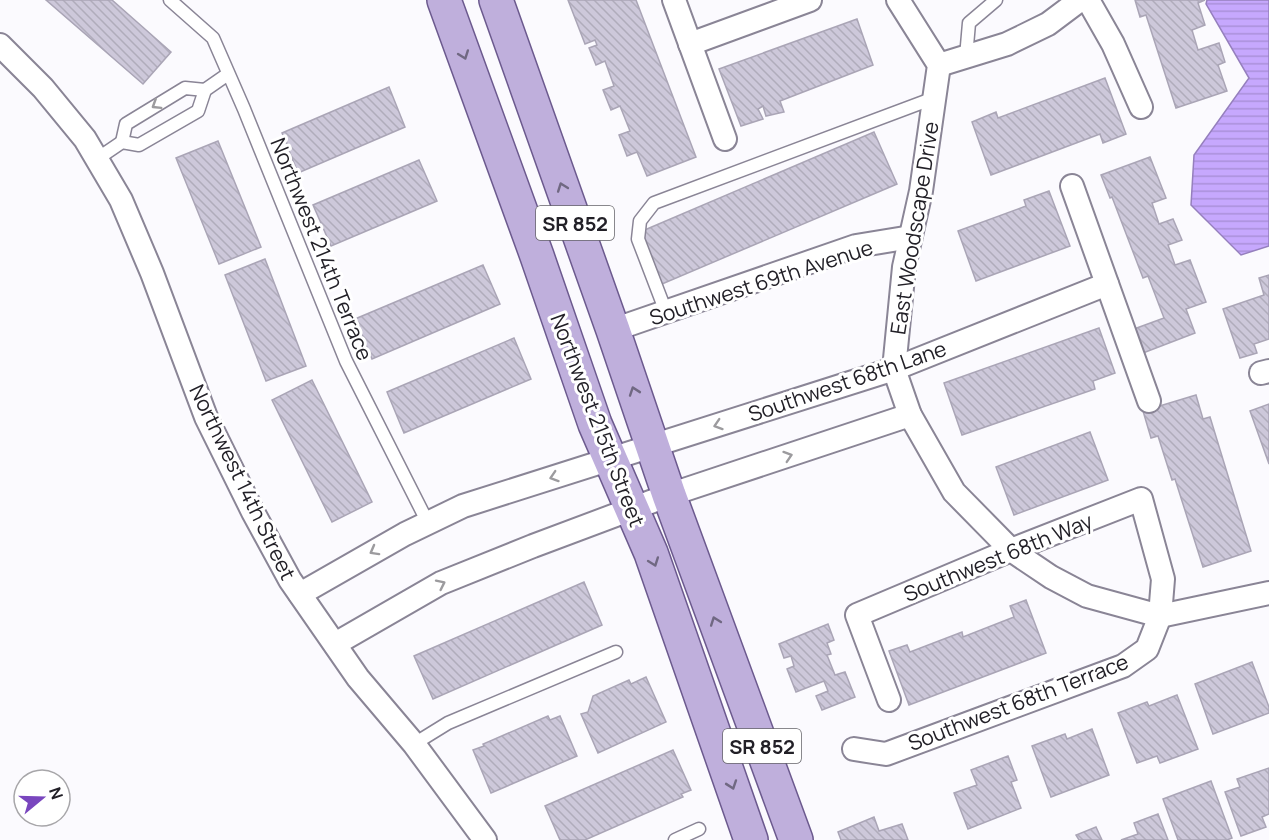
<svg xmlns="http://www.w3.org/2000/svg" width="1269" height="840" font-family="Manrope,sans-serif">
<defs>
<pattern id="water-rules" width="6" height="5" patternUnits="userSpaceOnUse" patternTransform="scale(1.5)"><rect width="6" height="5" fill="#c6a8fd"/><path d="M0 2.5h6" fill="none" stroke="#aa90d9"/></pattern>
<pattern id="building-back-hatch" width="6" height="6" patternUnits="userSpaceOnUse" patternTransform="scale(1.5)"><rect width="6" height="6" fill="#cdc8da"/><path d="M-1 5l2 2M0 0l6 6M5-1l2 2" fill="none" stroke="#b0acbb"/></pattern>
</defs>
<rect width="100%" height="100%" fill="#fbfafe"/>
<!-- water -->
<polygon fill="url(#water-rules)" stroke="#957fbd" stroke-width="1.5" points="1207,0 1269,0 1269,246 1241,255 1191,205 1194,155 1249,78 1206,4"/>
<!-- building -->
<g fill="url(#building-back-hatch)" stroke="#aaa5b6" stroke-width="1.5">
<polygon points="46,0 112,0 171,52 143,84"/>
<polygon points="568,0 636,0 696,157 647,176 637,152 627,156 619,135 630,131 620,106 611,110 603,90 614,86 605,61 596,65 589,48 597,45 595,40 585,44"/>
<polygon points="1135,0 1205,0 1198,3 1205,25 1192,30 1198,50 1219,43 1225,62 1218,65 1227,91 1176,108 1146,15 1140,17"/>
<polygon points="857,19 873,65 780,101 784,112 766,116 763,106 758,109 763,119 741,126 719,69"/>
<polygon points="1105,78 1126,134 1103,143 1100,134 991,175 972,122 996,112 998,118"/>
<polygon points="389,87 405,127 298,173 282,133"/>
<polygon points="874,132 897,184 662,284 640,232"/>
<polygon points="218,141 261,247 219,264 176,158"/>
<polygon points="1150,157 1166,198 1152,203 1159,224 1173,219 1182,240 1168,245 1175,265 1190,260 1206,302 1186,309 1195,333 1143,353 1134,329 1164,318 1148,276 1143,278 1112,197 1110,198 1101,175"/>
<polygon points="419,160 437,201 331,246 313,205"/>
<polygon points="1049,191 1070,246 976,281 958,231 1026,206 1024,200"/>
<polygon points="265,259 306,366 266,381 225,275"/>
<polygon points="483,265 500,304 372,359 355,319"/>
<polygon points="1269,275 1269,339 1254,344 1257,353 1240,358 1223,309 1264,295 1259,278"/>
<polygon points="1099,328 1115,373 1093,381 1095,389 962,435 944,383"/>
<polygon points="514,338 531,379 404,433 387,392"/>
<polygon points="312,380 372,502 332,522 272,400"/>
<polygon points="1196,395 1203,419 1210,417 1251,551 1203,567 1175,479 1172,480 1158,436 1151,438 1143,411"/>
<polygon points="1269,404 1269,464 1250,411"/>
<polygon points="1090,432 1108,480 1014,515 996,467"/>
<polygon points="584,582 602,625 433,699 414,656"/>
<polygon points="1026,600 1046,653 909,705 889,651 907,645 910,652 962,632 963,637 1014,617 1010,606"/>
<polygon points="828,624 834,640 827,643 831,654 827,655 835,675 845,672 855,697 822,710 816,696 828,691 824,681 796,692 787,669 794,666 791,656 784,658 779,644"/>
<polygon points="1252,662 1269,707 1269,713 1213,734 1195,684"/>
<polygon points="646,677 666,722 598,753 581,714 588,712 593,696 629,680 631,684"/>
<polygon points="1177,695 1198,749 1160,763 1157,756 1137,763 1118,713 1147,702 1149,706"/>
<polygon points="548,716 550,720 560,716 577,756 491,793 473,750 484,746 483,744"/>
<polygon points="1092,729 1109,775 1051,797 1032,746 1065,734 1067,739"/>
<polygon points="673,750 691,790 681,794 683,797 585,840 560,840 545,806"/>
<polygon points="1008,756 1017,780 1011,782 1021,808 968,829 954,793 977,785 971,770"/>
<polygon points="1269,768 1269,814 1262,817 1266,827 1241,836 1225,792 1240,787 1237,779"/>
<polygon points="1211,781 1232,838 1227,840 1178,840 1163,799"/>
<polygon points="1158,814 1168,840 1121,840 1138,834 1134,823"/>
<polygon points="874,817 879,831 902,824 908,840 841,840 838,832"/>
<polygon points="1096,827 1102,840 1079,840 1076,835"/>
</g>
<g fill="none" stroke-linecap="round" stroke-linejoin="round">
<!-- lane casing -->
<g stroke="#8a8596" stroke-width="15">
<g id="lane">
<polyline points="170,0 213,38 244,109 346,361 428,523"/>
<polyline points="966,57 969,23 996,0"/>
<polyline points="122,142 126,124 185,88 205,90"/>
<polyline points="97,159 122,142 139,145 198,111 205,90 228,74"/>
<polyline points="666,312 638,239 640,221 654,203 934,98"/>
<polyline points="414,744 448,723 616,652"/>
<polyline points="675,840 699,829"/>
</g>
</g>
<!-- street casing -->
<g stroke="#8a8596" stroke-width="26">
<g id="street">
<polyline points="674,0 725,139"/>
<polyline points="898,0 939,65 921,191 904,267 894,369 910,415 954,492 1011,550 1051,577 1087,596 1160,616 1269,593"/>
<polyline points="1088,0 1113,44 1141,107"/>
<polyline points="690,44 810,0"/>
<polyline points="0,45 43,88 85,139 121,200 152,273 206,417 253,512 290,580 358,678 414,744 485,840"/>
<polyline points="939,65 1007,44 1048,24 1080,0"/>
<polyline points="1072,186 1149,401"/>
<polyline points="613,330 856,246 911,237"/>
<polyline points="1261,373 1269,371"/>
<polyline points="300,594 405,534 463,506 894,369 1107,284"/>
<polyline points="335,644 441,583 533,546 669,495 910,415"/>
<polyline points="854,749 886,754 1123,666 1147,649 1160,616 1163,579 1141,499 1011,550 857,615 889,700"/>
</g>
</g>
<!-- primary casing -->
<g stroke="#6c5a8e" stroke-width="36">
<g id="primary">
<polyline points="444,0 537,256 595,424 651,553 751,840"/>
<polyline points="496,0 613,330 669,495 796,840"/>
</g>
</g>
<!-- lane -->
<use href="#lane" stroke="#fff" stroke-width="12"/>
<!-- street -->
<use href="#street" stroke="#fff" stroke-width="22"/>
<!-- primary -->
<use href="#primary" stroke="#bfafdc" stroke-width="33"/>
</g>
<!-- one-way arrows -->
<defs><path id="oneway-chevron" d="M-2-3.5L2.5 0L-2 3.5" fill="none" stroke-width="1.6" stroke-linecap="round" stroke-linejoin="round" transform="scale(1.5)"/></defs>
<g stroke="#706882">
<use href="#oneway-chevron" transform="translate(464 55) rotate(70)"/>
<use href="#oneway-chevron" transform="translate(562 187) rotate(-110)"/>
<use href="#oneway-chevron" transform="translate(634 391) rotate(-109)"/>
<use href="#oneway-chevron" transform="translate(654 562) rotate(70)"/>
<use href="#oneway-chevron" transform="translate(715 621) rotate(-110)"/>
<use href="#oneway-chevron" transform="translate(732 785) rotate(71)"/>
</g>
<g stroke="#9c9b9e">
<use href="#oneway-chevron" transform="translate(156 105) rotate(148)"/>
<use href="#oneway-chevron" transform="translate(718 425) rotate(162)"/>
<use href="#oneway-chevron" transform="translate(788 456) rotate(-18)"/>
<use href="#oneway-chevron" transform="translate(554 477) rotate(162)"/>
<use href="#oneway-chevron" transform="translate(374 551) rotate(151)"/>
<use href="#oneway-chevron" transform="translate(441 584) rotate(-26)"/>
</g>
<g text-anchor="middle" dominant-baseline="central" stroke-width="6" stroke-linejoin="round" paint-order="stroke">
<!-- shield labels -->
<g fill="#fff" stroke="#646368" stroke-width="1.5">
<rect x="536" y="206" width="78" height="34" rx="4.5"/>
<rect x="723" y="729" width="78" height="34" rx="4.5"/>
</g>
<g font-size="20" font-weight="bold" fill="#222027">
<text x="575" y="223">SR 852</text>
<text x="762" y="746">SR 852</text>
</g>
<!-- street labels -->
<g font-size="21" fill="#222027" stroke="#fff">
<text transform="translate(914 228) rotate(-81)">East Woodscape Drive</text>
<text transform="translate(322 249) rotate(68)">Northwest 214th Terrace</text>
<text transform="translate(761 282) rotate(-18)">Southwest 69th Avenue</text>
<text transform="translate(847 381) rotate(-19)">Southwest 68th Lane</text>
<text transform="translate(598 420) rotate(69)">Northwest 215th Street</text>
<text transform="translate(243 482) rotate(64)">Northwest 14th Street</text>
<text transform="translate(998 557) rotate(-22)">Southwest 68th Way</text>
<text transform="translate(1018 702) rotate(-21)">Southwest 68th Terrace</text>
</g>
</g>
<!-- north arrow -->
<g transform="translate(42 798) rotate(71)"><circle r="28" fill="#ffffff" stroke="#a7a6a9" stroke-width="1.5"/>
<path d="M0-4.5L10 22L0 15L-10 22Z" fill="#7946be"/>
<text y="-9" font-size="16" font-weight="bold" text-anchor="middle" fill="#222027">N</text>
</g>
</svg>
